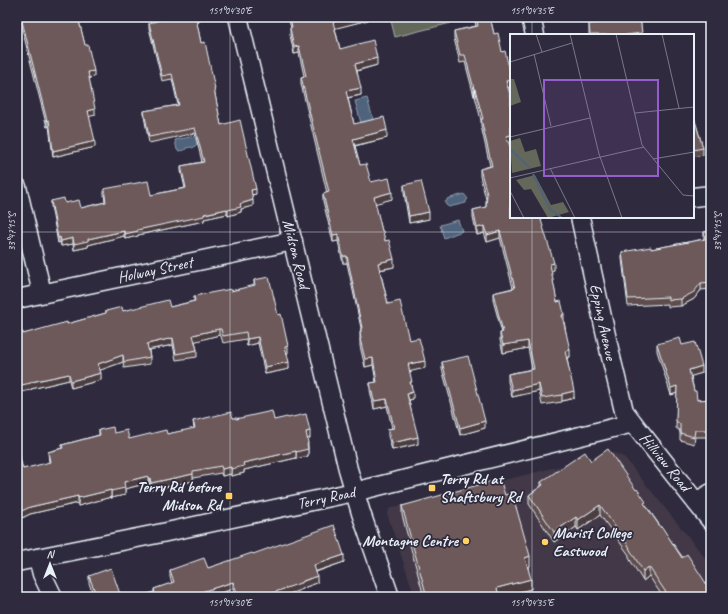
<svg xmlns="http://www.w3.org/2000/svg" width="728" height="614" font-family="Caveat,sans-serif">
<rect width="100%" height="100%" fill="#2f2a3d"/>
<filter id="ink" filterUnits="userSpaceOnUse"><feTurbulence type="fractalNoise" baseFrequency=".025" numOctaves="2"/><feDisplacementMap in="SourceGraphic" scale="8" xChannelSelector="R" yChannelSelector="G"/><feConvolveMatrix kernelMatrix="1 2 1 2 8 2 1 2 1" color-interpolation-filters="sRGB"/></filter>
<g filter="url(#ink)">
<!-- built -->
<polygon fill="#423846" points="614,453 624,457 711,565 711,597 558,597 557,595 548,597 415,597 387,514 390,508"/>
<!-- green -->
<polygon fill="#64685a" stroke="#a6aca9" points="390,17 449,17 451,23 395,37"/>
<!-- water -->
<g fill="#50637b" stroke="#8d9cad">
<polygon points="367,98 373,119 361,123 355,101"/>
<polygon points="195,136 197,144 193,148 191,147 186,148 185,150 179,151 177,150 175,140"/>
<polygon points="464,194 468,199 466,201 466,203 449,207 446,205 445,202 447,201 447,199"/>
<polygon points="458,220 462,231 444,238 440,225"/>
</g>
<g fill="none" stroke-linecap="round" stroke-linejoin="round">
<!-- minor casing -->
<g stroke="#e8f1f8" stroke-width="21">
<g id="minor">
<polyline points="238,17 348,469 361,513 390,597"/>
<polyline points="531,17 535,35"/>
<polyline points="17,187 42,293"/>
<polyline points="693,197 711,195"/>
<polyline points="580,217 610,353 624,411 633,423 711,521"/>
<polyline points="17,299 293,241"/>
<polyline points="696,502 711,493"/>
<polyline points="38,558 42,574 53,597"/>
<polyline points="17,562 162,533 354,492 633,423"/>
</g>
</g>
<!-- minor -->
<use href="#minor" stroke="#2f2a3d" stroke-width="18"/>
</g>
<!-- wall -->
<g fill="#5e4d4d" stroke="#e8f1f8">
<polygon points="19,17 78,17 85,45 94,77 89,78 95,115 89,116 95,147 53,157 49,126 47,127"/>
<polygon points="162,17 199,17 199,22 197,23 201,43 215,94 221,125 256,194 252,195 253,206 241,209 241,212 228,216 227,214 204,219 204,221 138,235 138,236 125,239 124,236 88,245 88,247 74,250 73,244 61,246 60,242 58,243 51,206 51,201 65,203 81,208 105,202 104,194 104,189 151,195 185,188 181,171 181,166 202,162 195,133 149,143 144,116 144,111 178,105 172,79 162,81 149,28 149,23 162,19"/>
<polygon points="288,17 368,17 368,20 335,28 340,49 377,65 357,71 361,95 348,98 354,124 387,138 355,146 360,165 371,182 392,199 375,203 382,231 394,267 380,270 388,304 425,368 409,371 413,399 409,400 409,401 418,444 392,450 388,436 388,429 392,428 387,406 374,409 370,390 370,383 376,382 373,365 365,367 360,346 360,332 361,328 347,263 343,263 338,241 333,242 323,201 323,194 327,193 301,84 301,77 304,76 299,53 294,54 290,35 290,28 291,28"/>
<polygon points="474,17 490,17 494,34 502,52 511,76 511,87 508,88 511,98 511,142 508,143 542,225 554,270 551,271 557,302 564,321 570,357 567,358 574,398 562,401 562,402 542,405 539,391 512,397 508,382 508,374 532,369 528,348 503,353 500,340 500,333 502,333 493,300 493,293 513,288 500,238 487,242 484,233 477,235 473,217 473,210 486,207 486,199 480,176 480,169 490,166 481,126 481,120 475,96 474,96 465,62 460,63 454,38 454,31 476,26"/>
<polygon points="596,17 640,17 642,35 589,35 589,24 597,23"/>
<polygon points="693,114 703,148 703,155 693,157"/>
<polygon points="404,185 429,219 409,223 404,193"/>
<polygon points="711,231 711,289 701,290 694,299 681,306 668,307 668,304 628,306 622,259 622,252 651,249 704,239 704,232"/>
<polygon points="254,280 278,315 288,346 288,353 287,353 289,369 265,374 258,343 247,346 246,339 223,343 221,336 219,335 195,341 197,350 197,357 176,360 173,345 149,350 150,357 150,364 124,368 123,362 100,370 101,380 71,388 69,380 31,389 31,390 23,334 67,324 106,313 106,311 123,311 170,307 194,301 194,296 231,291 254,286"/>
<polygon points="657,344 682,345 702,373 691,376 694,391 697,400 711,399 711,437 695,437 694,444 680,440 680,431 676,428 677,393 671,395 657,351"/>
<polygon points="442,362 485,428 460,435 442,369"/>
<polygon points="233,418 274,420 288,418 310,438 307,439 308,450 308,456 296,459 296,458 244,470 244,473 231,476 231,474 222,476 221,473 193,478 193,481 151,490 150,485 149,486 148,483 125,489 125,495 111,498 111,497 78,506 78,503 30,514 24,517 17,519 17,454 23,469 49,463 48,452 62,448 62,445 99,435 99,430 114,433 129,439 167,434 194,429 193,421"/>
<polygon points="591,461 646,506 711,597 663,597 649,576 643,581 629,558 629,555 600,515 578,530 576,527 554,542 529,504 529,495 541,486 541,482"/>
<polygon points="505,495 530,566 528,567 531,589 501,597 424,597 402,515 402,506"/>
<polygon points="253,554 344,562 316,572 317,583 303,588 303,589 281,597 236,597 233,589 207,597 140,597 154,592 154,589 172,583 170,577 170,570 208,568"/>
<polygon points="89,576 121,597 94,597 89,583"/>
</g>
<!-- shaded-wall -->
<g fill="#4c3e3f" stroke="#e8f1f8">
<polygon points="199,17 199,22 196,23 196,18"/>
<polygon points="351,17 368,17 368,20 333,29 333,22"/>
<polygon points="299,46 299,53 294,54 294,47"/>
<polygon points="377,58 377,65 355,71 355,64"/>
<polygon points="94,71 94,77 88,78 88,72"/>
<polygon points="511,80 511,87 506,88 506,81"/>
<polygon points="361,88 361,95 346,98 346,91"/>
<rect x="474" y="89" width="1" height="7"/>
<polygon points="95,109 95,115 88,117 88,111"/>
<polygon points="49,120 49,126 47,127 47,121"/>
<polygon points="387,130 387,138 353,146 353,139"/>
<polygon points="511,135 511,142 506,143 506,136"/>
<polygon points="95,141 95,147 53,157 53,151"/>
<polygon points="256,189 256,194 251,195 251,190"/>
<polygon points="392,192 392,199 374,204 374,197"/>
<polygon points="253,200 253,206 241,209 241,212 228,216 228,210 240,204"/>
<polygon points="227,209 227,214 204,219 204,221 138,235 138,236 125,239 125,234 137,230"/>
<polygon points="429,212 429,219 409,223 409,216"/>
<polygon points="484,226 484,233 477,235 477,228"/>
<polygon points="124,231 124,236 88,245 88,247 74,250 74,244 88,239"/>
<polygon points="500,231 500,238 487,242 487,235"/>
<polygon points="338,234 338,241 333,242 333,235"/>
<polygon points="60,237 60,242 58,243 58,238"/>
<polygon points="73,238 73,244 61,246 61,241"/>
<rect x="343" y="256" width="4" height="7"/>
<polygon points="394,259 394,267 378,270 378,263"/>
<polygon points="554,263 554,270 550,272 550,264"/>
<polygon points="701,283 701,290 694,299 681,306 681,299"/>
<polygon points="564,314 564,321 562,322 562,315"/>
<polygon points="219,329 219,335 193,342 193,335"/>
<polygon points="258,337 258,343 247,346 247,339"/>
<polygon points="173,338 173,345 147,350 147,344"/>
<polygon points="528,341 528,348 503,353 503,345"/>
<polygon points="570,350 570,357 565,358 565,351"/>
<polygon points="123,355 123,362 98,371 98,364"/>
<polygon points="373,358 373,365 365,367 365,359"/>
<polygon points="425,361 425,368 408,372 408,364"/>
<polygon points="289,362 289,369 265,374 265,367"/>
<polygon points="702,366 702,373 689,377 689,370"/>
<polygon points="101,373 101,380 71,388 71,381"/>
<polygon points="69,374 69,380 31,389 31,390 17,393 17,386 31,382"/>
<polygon points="539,384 539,391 512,397 512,390"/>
<polygon points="677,386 677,393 671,395 671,388"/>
<polygon points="574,391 574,398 562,401 562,394"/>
<polygon points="413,392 413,399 409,400 409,401 407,394 409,393"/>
<polygon points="387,399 387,406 374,409 374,401"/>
<polygon points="485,421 485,428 460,435 460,428"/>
<polygon points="310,431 310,438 306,439 306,432"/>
<polygon points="418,437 418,444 392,450 392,443"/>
<polygon points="308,443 308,456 296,459 296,452"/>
<polygon points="296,451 296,458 244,470 244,473 231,476 231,469 243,463"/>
<polygon points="231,467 231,474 222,476 222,469"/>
<polygon points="193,474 193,481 151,490 151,483"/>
<polygon points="148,476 148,483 125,489 125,495 111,498 111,491 124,482"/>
<polygon points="150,478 150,485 149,486 149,479"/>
<polygon points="111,490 111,497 78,506 78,498"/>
<polygon points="78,496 78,503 30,514 24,517 17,519 17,512 30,507"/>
<polygon points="600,505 600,515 578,530 578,520"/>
<polygon points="576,517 576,527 554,542 554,532"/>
<polygon points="344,555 344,562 314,572 314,565"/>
<polygon points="530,556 530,566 525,568 525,558"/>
<polygon points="649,567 649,576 643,581 643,571"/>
<polygon points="317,576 317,583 303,588 303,589 281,597 267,597 267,595"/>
<polygon points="531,579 531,589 501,597 497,597 497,588"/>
<polygon points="233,582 233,589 207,597 198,597 198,593"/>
</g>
<!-- building -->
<g fill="#6d595a" stroke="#e8f1f8">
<polygon points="21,17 78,17 85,45 88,45 94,71 88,72 95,109 88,111 95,141 53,151 49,120 47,121"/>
<polygon points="163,17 199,17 196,18 201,43 205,42 215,89 214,89 221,125 240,120 256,189 251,190 253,200 240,204 241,207 228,210 227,209 204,214 204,216 137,230 138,231 125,234 124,231 88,239 88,241 74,244 73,238 61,241 60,237 58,238 51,201 64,198 65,203 79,200 81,208 106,202 104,189 148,181 151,195 186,188 181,166 204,162 195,128 149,137 144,111 179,105 172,74 162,76 149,23 164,19"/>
<polygon points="290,17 351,17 333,22 340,49 373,40 377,58 355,64 361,88 346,91 354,124 384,117 387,130 353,139 360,165 366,164 371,182 389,178 392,192 374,197 382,231 383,231 385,241 389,240 394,259 378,263 388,304 400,301 409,340 419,338 425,361 408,364 412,382 410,382 413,392 409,393 409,394 407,394 418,437 392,443 388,429 394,428 387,399 374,401 370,383 377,382 373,358 365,359 360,339 361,339 360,332 361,332 361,328 362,328 347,256 343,256 338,234 333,235 323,194 329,192 301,77 306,76 299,46 294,47 290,28 292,27"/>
<polygon points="476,17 490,17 494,34 498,33 502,52 505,51 511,76 511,80 506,81 511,98 511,135 506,136 511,149 511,217 542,217 542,220 541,220 554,263 550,264 557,302 561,301 564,314 562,315 570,350 565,351 574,391 562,394 562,395 542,398 539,384 512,390 508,374 534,369 528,341 503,345 500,333 503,332 493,293 515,288 500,231 487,235 484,226 477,228 473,210 486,207 487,194 480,169 492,166 481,119 483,119 475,89 474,89 465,55 460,55 454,31 478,26"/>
<polygon points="597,17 640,17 642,33 626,35 590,35 589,24 598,23"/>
<polygon points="693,114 703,148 693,150"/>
<polygon points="421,181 429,212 409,216 404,185"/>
<polygon points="711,231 711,282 701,283 694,292 681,299 668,300 668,297 628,299 622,252 651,247 651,249 705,239 704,232"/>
<polygon points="269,277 278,315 281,314 288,346 285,347 289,362 265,367 258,337 247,339 246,332 223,336 221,329 219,329 193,335 197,350 176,354 173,338 147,344 150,357 124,362 123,355 98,364 101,373 71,381 69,374 31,382 31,383 17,386 17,333 23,332 23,334 67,322 67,324 106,313 106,311 122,307 123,311 168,300 170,307 195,301 194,296 231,289 231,291 255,285 254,280"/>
<polygon points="680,338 682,345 695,342 702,366 689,370 694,391 696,391 697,400 711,399 711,430 695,430 694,437 680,433 680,424 676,421 677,386 671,388 657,344"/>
<polygon points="468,356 485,421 460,428 442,362"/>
<polygon points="272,411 274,420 287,417 288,418 306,414 310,431 306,432 308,443 307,444 308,449 296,452 296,451 243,463 244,466 231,469 231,467 222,469 221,466 193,471 193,474 151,483 150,478 149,479 148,476 124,482 125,488 111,491 111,490 78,498 78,496 30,507 24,510 17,512 17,454 19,454 23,469 50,462 48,452 63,448 62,445 100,435 99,430 113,427 114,433 127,430 129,439 166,430 167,434 195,428 193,421 231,412 233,418 236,418 236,419"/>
<polygon points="608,449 636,490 637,489 646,502 644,503 661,528 662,527 682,558 687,554 711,591 711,597 669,597 649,567 643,571 629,548 630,548 600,505 578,520 576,517 554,532 529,495 543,485 541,482 585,452 591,461"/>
<polygon points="500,479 505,495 512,493 530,556 525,558 531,579 497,588 499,597 427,597 402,506"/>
<polygon points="334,525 344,555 314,565 317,576 303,581 303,582 267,595 268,597 239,597 233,582 198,593 199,597 140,597 155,592 154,589 174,582 170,570 204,558 208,568 252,553 253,554"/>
<polygon points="111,568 121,597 97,597 89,576"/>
</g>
</g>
<!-- ticks -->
<path fill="none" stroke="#e8f1f8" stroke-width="1" stroke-opacity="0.45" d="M230 17V597M532 17V35M532 217V597M17 232H711M17 594H711"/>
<!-- markers -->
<g fill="#ffd166" stroke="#2f2a3d" stroke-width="1.5">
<rect x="428" y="484" width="8" height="8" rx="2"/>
<rect x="225" y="492" width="8" height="8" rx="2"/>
<circle cx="466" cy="541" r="4"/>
<circle cx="545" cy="542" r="4"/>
</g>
<g text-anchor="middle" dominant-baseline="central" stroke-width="3.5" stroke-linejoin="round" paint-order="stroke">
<!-- street labels -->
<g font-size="16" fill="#e8f1f8" stroke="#2f2a3d">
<text transform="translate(296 254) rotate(76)">Midson Road</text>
<text transform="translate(155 270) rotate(-12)">Holway Street</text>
<text transform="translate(603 322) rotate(78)">Epping Avenue</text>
<text transform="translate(665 462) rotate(51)">Hillview Road</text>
<text transform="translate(326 498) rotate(-12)">Terry Road</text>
</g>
<!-- poi labels -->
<g font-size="16" font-weight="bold" fill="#e8f1f8" stroke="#2f2a3d" text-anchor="start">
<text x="440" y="479">Terry Rd at<tspan x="440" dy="18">Shaftsbury Rd</tspan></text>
<text x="221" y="487" text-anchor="end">Terry Rd before<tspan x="221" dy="18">Midson Rd</tspan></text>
<text x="553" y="533">Marist College<tspan x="553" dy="18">Eastwood</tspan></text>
<text x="458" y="541" text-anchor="end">Montagne Centre</text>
</g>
</g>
<!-- overview -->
<g transform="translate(510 34)">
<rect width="184" height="184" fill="#2f2a3d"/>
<path d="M0 45H4L11 68 0 72ZM10 104 15 118 26 115 31 132 2 139 0 107ZM25 141 41 171 53 168 59 178 38 184 21 155 14 156 6 146Z" fill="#64685a"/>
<path fill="none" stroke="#50637b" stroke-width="2" d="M0 115 20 134M23 140 40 175 52 184"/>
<path fill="none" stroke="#797a88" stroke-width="1" d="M26 0 32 18M60 0 89 120 112 184M106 0 132 111 173 161 184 162M152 0 169 74M24 20 41 92M0 28 62 9M125 79 184 73M0 103 80 84M143 125 184 118M40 134 65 184M0 144 134 113M0 157 14 184"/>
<path fill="#965dcd" fill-opacity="0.15" stroke="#965dcd" stroke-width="2" d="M34 46H148V142H34Z"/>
<rect width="184" height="184" fill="none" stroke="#e8f1f8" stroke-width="2"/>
</g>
<!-- margin -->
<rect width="728" height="614" fill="none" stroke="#2f2a3d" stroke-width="44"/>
<!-- north arrow -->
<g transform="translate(50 564)" stroke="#2f2a3d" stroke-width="3" paint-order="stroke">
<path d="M0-3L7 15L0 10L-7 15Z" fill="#e8f1f8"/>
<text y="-6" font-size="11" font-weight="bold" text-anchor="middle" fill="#e8f1f8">N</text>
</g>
<rect x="22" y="22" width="684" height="570" fill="none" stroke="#e8f1f8" stroke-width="1.5"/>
<g font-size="10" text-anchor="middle" fill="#e8f1f8">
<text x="230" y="14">151°04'30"E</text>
<text x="532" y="14">151°04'35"E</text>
<text transform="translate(11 232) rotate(-90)" y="4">33°47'15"S</text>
<text transform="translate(717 232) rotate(-90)" y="4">33°47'15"S</text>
<text x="230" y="606">151°04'30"E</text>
<text x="532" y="606">151°04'35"E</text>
</g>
</svg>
